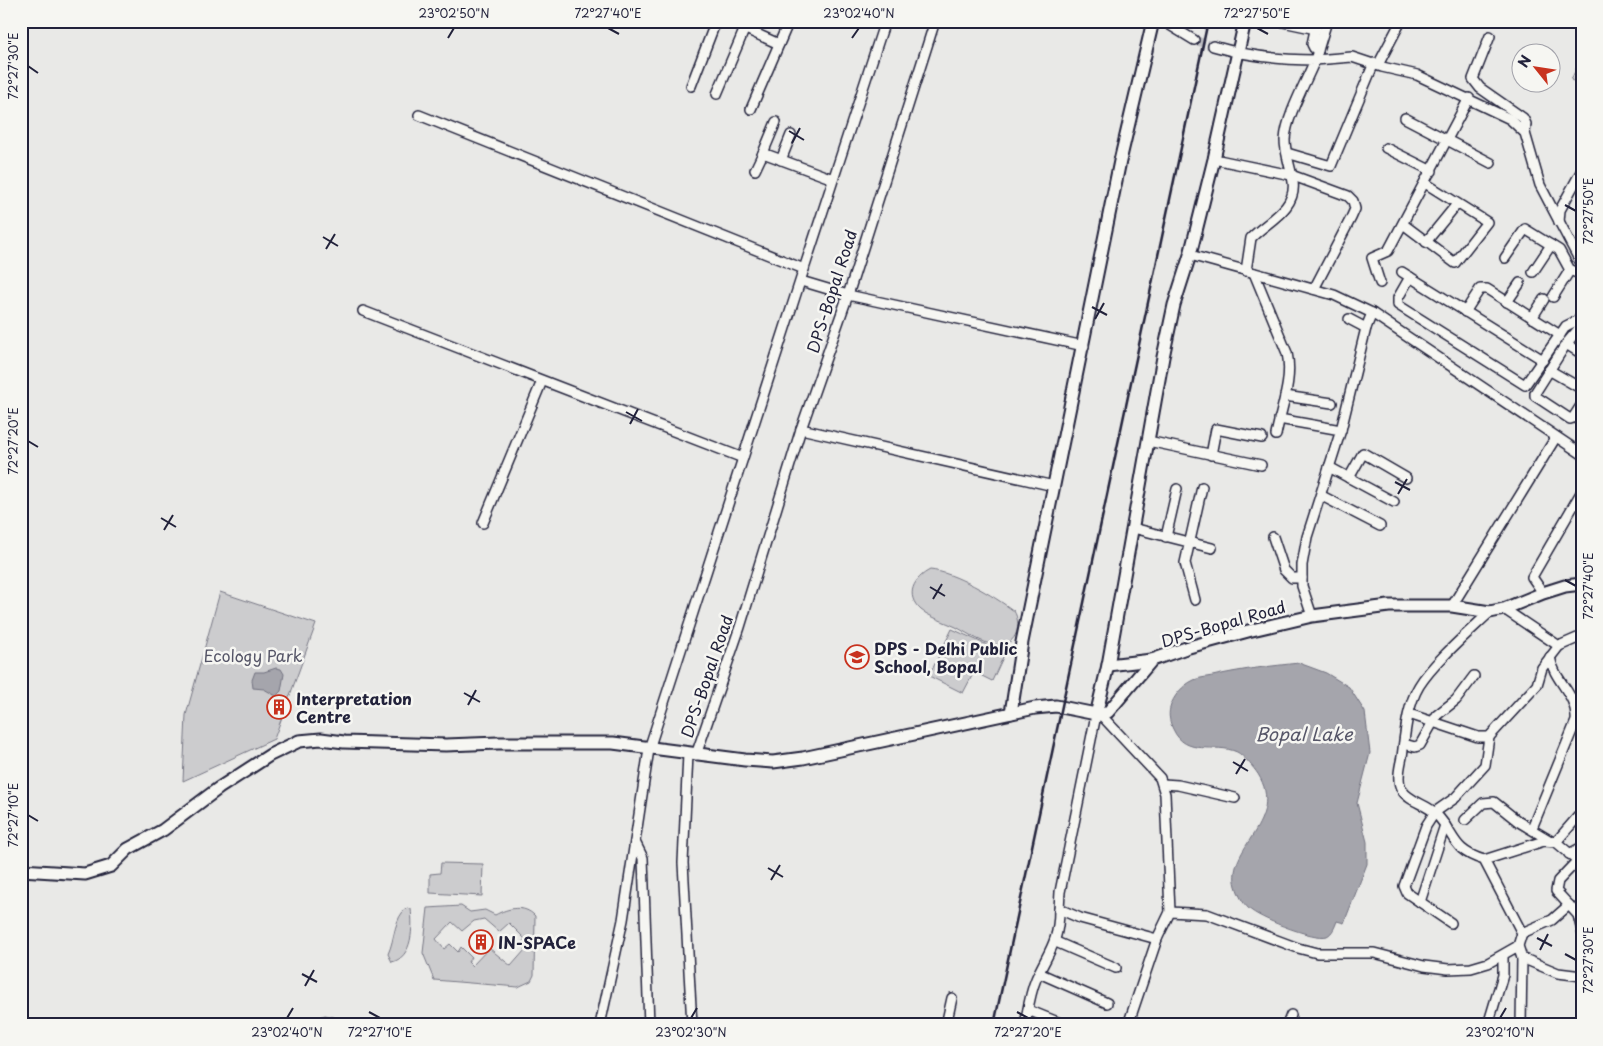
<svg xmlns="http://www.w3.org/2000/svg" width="1603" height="1046" font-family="'Playpen Sans',sans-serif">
<rect width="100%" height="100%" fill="#e9e9e7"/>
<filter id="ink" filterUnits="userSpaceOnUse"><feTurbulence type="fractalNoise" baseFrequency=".02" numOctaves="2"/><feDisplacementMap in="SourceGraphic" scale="10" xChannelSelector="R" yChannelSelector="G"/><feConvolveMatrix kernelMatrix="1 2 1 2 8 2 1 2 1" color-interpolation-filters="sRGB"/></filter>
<g filter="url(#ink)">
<!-- green -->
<g fill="#ccccce" stroke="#777784" fill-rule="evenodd">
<polygon points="1580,60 1582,61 1582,85 1571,80"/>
<path d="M930 570C954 572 994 596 1014 611 1022 624 1017 645 999 645 984 645 969 634 956 627 945 622 930 617 921 610 904 595 914 578 930 570Z"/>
<polygon points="220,592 316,624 274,739 183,781 186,715"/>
<polygon points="952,629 1005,653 992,681 974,672 963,693 929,676"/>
<polygon points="441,863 483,864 482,896 430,893 430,874 440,873"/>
<path d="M461 906 470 912 485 910 495 915C508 908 524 904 535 916L534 975 531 981 518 987 434 980 423 953 428 908ZM484 919 499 932 509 923 525 939 520 945 525 950 511 966 489 948 472 966 468 962 471 957 461 947 458 952 450 944 444 949 436 939 452 922 462 931 474 921Z"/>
<path d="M407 908 411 909C413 927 413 957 392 962L388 954C395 939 394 917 407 908Z"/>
<polygon points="325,1015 334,1017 342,1025 310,1025 316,1018"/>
</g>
<!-- water -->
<g fill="#a5a5ac" stroke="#71717f">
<path d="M1299 663 1326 673 1349 687 1365 712 1370 753 1357 803 1367 842V864L1344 923 1337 921C1335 926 1333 933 1327 936 1314 940 1264 920 1252 911 1244 906 1239 896 1236 886 1225 848 1287 821 1258 774 1254 768 1243 755 1237 752 1215 742 1186 758 1173 729 1170 723 1168 715 1170 708 1173 696 1183 685 1194 680 1201 677 1210 677 1217 675 1244 669 1271 666 1299 663Z"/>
<polygon points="276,668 281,669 284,674 281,691 276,696 264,689 253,688 252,680 255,672 264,672"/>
</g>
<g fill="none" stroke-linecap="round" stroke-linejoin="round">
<!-- minor-tunnel -->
<polyline stroke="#c1c1c5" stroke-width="9" stroke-dasharray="9 4.5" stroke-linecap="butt" points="1194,40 1213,46"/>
<!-- minor casing -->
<g stroke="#22223b" stroke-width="12">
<g id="minor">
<polyline points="728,21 779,44"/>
<polyline points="1163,21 1194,40"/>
<polyline points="1278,21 1316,29"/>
<polyline points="1317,21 1312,44 1314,48 1318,51"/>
<polyline points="1327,21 1315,60 1352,57 1382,67 1417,75 1510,119 1525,133 1540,185 1582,265"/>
<polyline points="1490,36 1473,79 1480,88 1523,118 1526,124 1525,133"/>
<path d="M1213 46C1247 56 1279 60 1315 60 1306 82 1286 117 1285 140 1285 154 1291 168 1293 182 1297 209 1266 222 1251 238L1246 271"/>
<polyline points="1378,65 1401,21"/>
<polyline points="691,86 716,21"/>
<polyline points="717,94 748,21"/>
<polyline points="751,109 789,21"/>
<polyline points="419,115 804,269 885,21"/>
<polyline points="1405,118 1491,163"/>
<polyline points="776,122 763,153 833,179"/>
<polyline points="1386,148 1432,171"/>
<polyline points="1287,153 1331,166 1374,63"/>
<polyline points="1214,159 1291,175 1348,196 1353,201 1355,209 1351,218 1314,289"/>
<polyline points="781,160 791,135"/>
<polyline points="755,170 763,153"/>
<polyline points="1559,222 1560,210 1582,170"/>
<polyline points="1403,224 1455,263 1487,222 1425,183"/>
<polyline points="1426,242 1457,204"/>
<polyline points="1190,255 1334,295 1372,313 1366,328 1341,430 1307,537 1302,565 1302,586 1312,616"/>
<polyline points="1505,258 1525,229 1559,250 1570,270 1582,275"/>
<polyline points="1402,272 1543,360"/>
<polyline points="1533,272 1551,245"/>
<path d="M1254 273 1287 353C1293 380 1281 408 1276 435"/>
<polyline points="1410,277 1398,298 1398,305 1525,385 1566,326 1582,318"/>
<polyline points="801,281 848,295 1084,346"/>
<polyline points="1380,283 1372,258 1388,251 1469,98"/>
<polyline points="1553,297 1570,270"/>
<polyline points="1507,302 1520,283"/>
<polyline points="363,311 743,458"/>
<polyline points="1465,312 1480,289 1487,289 1560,335"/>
<polyline points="1372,313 1582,454"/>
<polyline points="1532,318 1544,299"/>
<polyline points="1349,319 1366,328"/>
<polyline points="1582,325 1566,344 1535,393 1535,396 1570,419 1573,418 1582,404"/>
<polyline points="1566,344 1582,354"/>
<polyline points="1549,370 1582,389"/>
<polyline points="1285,396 1332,403"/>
<polyline points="1279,419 1341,430"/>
<polyline points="801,429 1054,486"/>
<polyline points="1148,441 1261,465"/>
<polyline points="1211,455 1216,429 1262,438"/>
<polyline points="1329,467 1394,502"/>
<polyline points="1349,478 1363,453 1406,478"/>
<polyline points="1322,496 1380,526"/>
<polyline points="483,523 542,381"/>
<polyline points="1133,528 1212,548"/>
<polyline points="1166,537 1177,489"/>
<polyline points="1273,537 1284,570 1292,578 1302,578"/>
<polyline points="1543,593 1532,577 1582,491"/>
<polyline points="1195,600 1185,563 1202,487"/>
<polyline points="1452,606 1556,437"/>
<polyline points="1504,609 1559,646 1582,636"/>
<path d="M1490 612C1470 631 1433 663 1419 686 1407 706 1405 734 1402 757 1400 766 1396 781 1402 790 1409 802 1427 804 1436 814 1456 835 1451 850 1484 860L1522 933 1518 946 1522 958 1521 1025"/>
<polyline points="1409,714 1478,737 1489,737 1537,685 1542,668 1559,646"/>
<polyline points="1096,715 1060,892 1059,909 1080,918 1157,939"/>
<polyline points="1101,715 1160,778 1165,794 1170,912 1157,939 1128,1025"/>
<polyline points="1404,744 1415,747 1420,745 1437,715 1456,700 1474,676"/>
<polyline points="688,754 683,863 692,1025"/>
<polyline points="696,755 740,627 801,429 848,295 935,21"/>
<polyline points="1163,784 1178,785 1235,798"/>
<polyline points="1465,820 1483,803 1494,802 1519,822 1551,841"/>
<path d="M1532 828 1576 721C1578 694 1554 682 1550 657"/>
<polyline points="635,842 643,858 649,1025"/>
<polyline points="1556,842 1582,812"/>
<polyline points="1569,854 1582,847"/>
<polyline points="1484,860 1544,841 1556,842 1582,864"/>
<polyline points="1577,861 1558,881 1556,891 1578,915 1582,931"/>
<polyline points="1420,902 1445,825"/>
<polyline points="1170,912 1207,914 1298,948 1317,953 1374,953 1424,966 1448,969 1471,968 1488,963 1518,946"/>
<polyline points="1451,923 1407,893 1404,886 1426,826 1435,812 1455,798 1485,765 1489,737"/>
<polyline points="1522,933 1552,920 1569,905"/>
<polyline points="1056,942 1116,968"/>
<polyline points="1522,958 1558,973 1582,976"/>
<polyline points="1039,973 1107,1003"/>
<polyline points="1028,1010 1065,1025"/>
<polyline points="600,1025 623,920 649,749 804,269"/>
<polyline points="946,1025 952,998"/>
<path d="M1025 1025C1028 1009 1030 993 1036 979 1049 950 1059 943 1059 909"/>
<polyline points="1287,1025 1291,1015"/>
<polyline points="1488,1025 1503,975 1503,956"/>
</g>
</g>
<!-- tertiary casing -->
<g stroke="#22223b" stroke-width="15">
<g id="tertiary">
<polyline points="1108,665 1152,660"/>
<polyline points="1011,713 1022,642 1120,161 1153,21"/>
<polyline points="1096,715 1108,665 1163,357 1174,305 1190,255 1214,159 1245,21"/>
<polyline points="21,870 85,874 111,866 128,849 163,830 219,788 270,755 299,741 321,739 344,742 446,745 498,743 613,743 745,760 773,762 803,758 1035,708 1056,706 1101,715 1108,712 1152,660 1189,647 1248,631 1312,616 1389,606 1452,606 1490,612 1504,609 1543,593 1565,586 1582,584"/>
</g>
</g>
<!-- minor -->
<use href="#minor" stroke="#f6f6f2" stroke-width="9"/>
<!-- tertiary -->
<use href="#tertiary" stroke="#f6f6f2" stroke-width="11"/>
<!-- rail -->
<polyline stroke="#22223b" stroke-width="2.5" points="994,1025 1208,21"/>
</g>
</g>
<!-- ticks -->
<path fill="none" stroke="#22223b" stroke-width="2" d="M608 28 619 34M1257 28 1268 34M448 38 454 28M852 38 859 28M28 66 38 73M789 131 804 140M792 143 800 128M1565 205 1576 211M323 237 338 246M326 249 335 234M1092 307 1107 315M1095 319 1104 303M626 412 642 421M630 424 638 409M28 441 38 447M1395 482 1410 490M1398 494 1407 479M161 518 176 527M164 530 173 515M1565 580 1576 586M930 587 945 596M933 599 942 584M464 693 480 702M468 705 476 690M1233 762 1248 771M1236 774 1245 759M28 815 38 821M768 868 783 877M771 880 780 865M1537 938 1552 946M1540 950 1548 934M1565 954 1576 960M302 974 317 982M305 986 314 970M369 1012 380 1018M1017 1012 1028 1018M287 1018 293 1008M691 1018 697 1008M1500 1018 1506 1008"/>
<!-- icons -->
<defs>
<g id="school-ring" transform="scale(1.25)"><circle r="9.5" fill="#f6f6f2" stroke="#c8321e" stroke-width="1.5"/><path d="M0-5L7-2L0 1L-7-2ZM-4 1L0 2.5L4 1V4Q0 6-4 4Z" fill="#c8321e"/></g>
<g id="building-ring" transform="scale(1.25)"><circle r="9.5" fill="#f6f6f2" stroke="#c8321e" stroke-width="1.5"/><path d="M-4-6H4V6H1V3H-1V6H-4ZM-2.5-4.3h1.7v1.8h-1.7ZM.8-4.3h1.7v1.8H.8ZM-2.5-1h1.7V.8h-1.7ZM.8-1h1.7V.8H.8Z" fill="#c8321e"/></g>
</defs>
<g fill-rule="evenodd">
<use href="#school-ring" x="857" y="657"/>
<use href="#building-ring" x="279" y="707"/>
<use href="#building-ring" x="481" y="942"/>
</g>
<g text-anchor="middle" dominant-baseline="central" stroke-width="5" stroke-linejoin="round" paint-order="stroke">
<!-- street labels -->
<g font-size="16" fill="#22223b" stroke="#f6f6f2">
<text transform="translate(831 291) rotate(-72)">DPS-Bopal Road</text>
<text transform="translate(1223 623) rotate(-16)">DPS-Bopal Road</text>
<text transform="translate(706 676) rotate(-71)">DPS-Bopal Road</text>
</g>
<!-- poi labels -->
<g font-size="16" font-weight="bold" fill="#22223b" stroke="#f6f6f2" text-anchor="start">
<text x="874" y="648">DPS - Delhi Public<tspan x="874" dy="18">School, Bopal</tspan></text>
<text x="296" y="698">Interpretation<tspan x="296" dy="18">Centre</tspan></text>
<text x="498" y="942">IN-SPACe</text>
</g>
<!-- park labels -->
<g font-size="16" fill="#555567" stroke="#f6f6f2">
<text x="253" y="655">Ecology Park</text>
</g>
<!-- water labels -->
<g font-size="18" font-style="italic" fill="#565668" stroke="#f6f6f2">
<text x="1304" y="733">Bopal Lake</text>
</g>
</g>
<!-- margin -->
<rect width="1603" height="1046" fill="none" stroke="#f6f6f2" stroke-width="55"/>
<!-- north arrow -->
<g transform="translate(1536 68) rotate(300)"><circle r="24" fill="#f6f6f2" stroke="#a1a1a9"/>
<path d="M0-4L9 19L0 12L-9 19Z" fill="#c8321e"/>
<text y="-8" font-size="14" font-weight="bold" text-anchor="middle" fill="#22223b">N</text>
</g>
<rect x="28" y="28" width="1548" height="990" fill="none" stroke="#22223b" stroke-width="2"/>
<g font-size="12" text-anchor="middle" fill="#22223b">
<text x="454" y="18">23°02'50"N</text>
<text x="608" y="18">72°27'40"E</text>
<text x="859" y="18">23°02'40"N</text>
<text x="1257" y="18">72°27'50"E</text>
<text transform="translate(14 66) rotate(-90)" y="4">72°27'30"E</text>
<text transform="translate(1589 211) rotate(-90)" y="4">72°27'50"E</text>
<text transform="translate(14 441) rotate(-90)" y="4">72°27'20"E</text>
<text transform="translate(1589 586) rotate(-90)" y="4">72°27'40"E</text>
<text transform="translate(14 815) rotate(-90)" y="4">72°27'10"E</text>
<text transform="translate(1589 960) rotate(-90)" y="4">72°27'30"E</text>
<text x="287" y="1037">23°02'40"N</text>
<text x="380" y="1037">72°27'10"E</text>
<text x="691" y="1037">23°02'30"N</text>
<text x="1028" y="1037">72°27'20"E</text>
<text x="1500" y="1037">23°02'10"N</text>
</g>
</svg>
